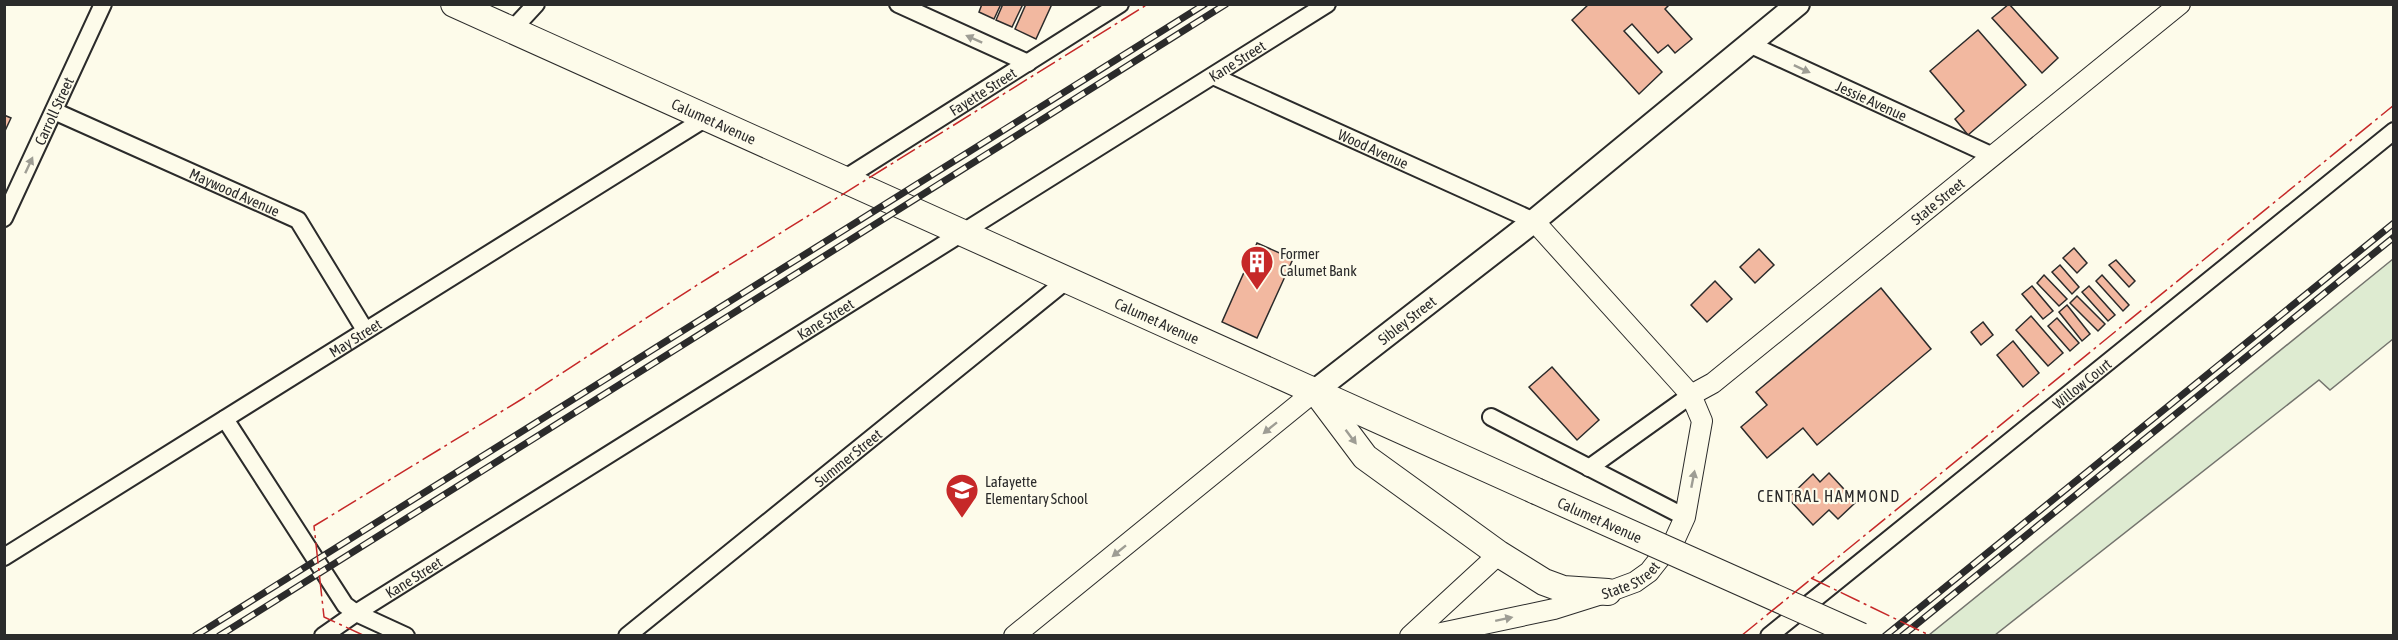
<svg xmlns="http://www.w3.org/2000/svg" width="2398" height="640" font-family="'Asap Condensed',sans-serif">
<rect width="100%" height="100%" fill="#fdfbea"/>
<!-- green -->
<polygon fill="#deebd1" stroke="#74746e" stroke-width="1.5" points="2393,259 2393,339 2330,390 2319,380 1995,635 1929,635"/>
<!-- building -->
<g fill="#f2b8a0" stroke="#2b2b2b" stroke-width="1.5">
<polygon points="982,4 1001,4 994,19 979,12"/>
<polygon points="1003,4 1023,4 1012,27 996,20"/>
<polygon points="1026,4 1052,4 1036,39 1015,29"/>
<polygon points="1589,4 1670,4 1665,9 1692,39 1675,53 1668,45 1658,53 1632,24 1624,31 1662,72 1639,94 1572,20"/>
<polygon points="2009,4 2058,58 2042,73 1992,18"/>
<polygon points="1978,30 2026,85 1968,135 1955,119 1964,111 1930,71"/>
<polygon points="4,115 11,118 4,133"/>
<polygon points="1257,243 1293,259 1257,338 1222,322"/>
<polygon points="2074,248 2087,263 2077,273 2063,258"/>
<polygon points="1759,249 1774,265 1755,283 1740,267"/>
<polygon points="2116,260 2135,281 2129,287 2109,265"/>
<polygon points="2060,265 2079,287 2072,294 2052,272"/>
<polygon points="2044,275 2067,299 2059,306 2037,283"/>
<polygon points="2102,275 2129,305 2123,311 2096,281"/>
<polygon points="1715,281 1732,299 1707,322 1691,305"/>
<polygon points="2032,286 2053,311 2043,319 2022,294"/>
<polygon points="2089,286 2115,315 2108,321 2082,292"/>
<polygon points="1881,288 1931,349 1817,445 1803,428 1767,458 1741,427 1767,405 1756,392"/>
<polygon points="2077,296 2105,324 2098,331 2070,303"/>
<polygon points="2067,305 2090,334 2082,341 2059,312"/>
<polygon points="2031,316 2063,353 2048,366 2016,330"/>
<polygon points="2057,318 2079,343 2070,351 2048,326"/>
<polygon points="1983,322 1993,335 1981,345 1971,332"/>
<polygon points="2013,341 2039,373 2023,387 1997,355"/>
<polygon points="1552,367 1599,420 1577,440 1529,387"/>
<polygon points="1829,473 1856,502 1838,519 1829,510 1813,525 1788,498 1813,474 1820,482"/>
</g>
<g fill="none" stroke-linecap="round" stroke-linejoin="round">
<!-- minor casing -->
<g stroke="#2b2b2b" stroke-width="20">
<g id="minor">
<polyline points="898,4 1028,63"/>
<polyline points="512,30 536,4"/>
<path id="s1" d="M1749 44 1993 156"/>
<path id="s2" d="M1213 76 1534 221"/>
<path id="s3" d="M54 111 298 220 365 330"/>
<path id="s4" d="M844 179 1120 4"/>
<path id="s5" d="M4 218 103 4"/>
<polyline points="1491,417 1685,517"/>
<polyline points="225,419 345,605 356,613 406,636"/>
<polyline points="1589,468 1691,395"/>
<path id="s6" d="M4 557 706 118"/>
<path id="s7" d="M323 636 356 613 1327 4"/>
<path id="s8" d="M627 636 1067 280"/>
<path id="s9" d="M1769 636 2394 131"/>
</g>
</g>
<!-- tertiary casing -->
<g stroke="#2b2b2b" stroke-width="22">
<g id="tertiary">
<path id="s10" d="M1691 395 1713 383 2180 4"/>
<polyline points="1014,636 1315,391"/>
<polyline points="1410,636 1499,554"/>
<path id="s11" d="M1427 636 1554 609 1608 592 1635 582 1649 572 1675 539 1685 517 1702 421 1691 395 1534 221"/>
</g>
</g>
<!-- secondary casing -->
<g stroke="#2b2b2b" stroke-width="26">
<g id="secondary">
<path id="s12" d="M1315 391 1534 221 1798 4"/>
</g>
</g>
<!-- primary casing -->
<g stroke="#2b2b2b" stroke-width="28">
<g id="primary">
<path id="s13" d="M454 4 1536 491"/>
<polyline points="1317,393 1365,457 1499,554 1544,582 1563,589 1608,592"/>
</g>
</g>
<!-- minor -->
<use href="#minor" stroke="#fdfbea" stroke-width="16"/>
<!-- tertiary -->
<use href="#tertiary" stroke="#fdfbea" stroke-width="20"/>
<!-- secondary -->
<use href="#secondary" stroke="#fdfbea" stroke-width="22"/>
<!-- primary -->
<use href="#primary" stroke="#fdfbea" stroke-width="26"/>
<!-- rail casing -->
<g stroke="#2b2b2b" stroke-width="7">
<g id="rail">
<polyline points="195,636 1205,4"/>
<polyline points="219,636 1226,4"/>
<polyline points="1885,636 2394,223"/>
<polyline points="1902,636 2394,237"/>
</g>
</g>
<!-- rail -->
<use href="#rail" stroke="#fdfbea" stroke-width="4.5" stroke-dasharray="14" stroke-linecap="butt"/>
<!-- primary-bridge casing -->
<g stroke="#2b2b2b" stroke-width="28" stroke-linecap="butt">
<g id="primary-bridge">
<path id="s14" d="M1536 491 1861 636"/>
</g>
</g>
<!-- primary-bridge -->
<use href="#primary-bridge" stroke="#fdfbea" stroke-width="26"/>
<!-- power -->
<g stroke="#c62828" stroke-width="1.5" stroke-dasharray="21 4.5 3 4.5" stroke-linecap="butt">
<polyline points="1811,578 1931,636"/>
<polyline points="365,636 324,617 314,526 522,399 694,287 1148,4"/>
<polyline points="1741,636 2394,105"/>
</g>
</g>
<!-- one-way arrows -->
<defs><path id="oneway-solid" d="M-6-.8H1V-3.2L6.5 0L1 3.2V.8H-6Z" transform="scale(1.5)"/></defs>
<g fill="#9e9d94">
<use href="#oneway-solid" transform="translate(974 39) rotate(-156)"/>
<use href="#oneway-solid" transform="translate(1802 69) rotate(25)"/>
<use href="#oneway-solid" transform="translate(29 165) rotate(-65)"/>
<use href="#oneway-solid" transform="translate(1270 428) rotate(141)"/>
<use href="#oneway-solid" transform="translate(1351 437) rotate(53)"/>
<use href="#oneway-solid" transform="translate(1693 479) rotate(-79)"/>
<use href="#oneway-solid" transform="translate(1119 551) rotate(141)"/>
<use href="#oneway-solid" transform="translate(1504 619) rotate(-12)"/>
</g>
<!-- icons -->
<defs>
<g id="building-pin" transform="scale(1.725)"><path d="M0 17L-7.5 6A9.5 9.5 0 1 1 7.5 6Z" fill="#c62828" stroke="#fdfbea"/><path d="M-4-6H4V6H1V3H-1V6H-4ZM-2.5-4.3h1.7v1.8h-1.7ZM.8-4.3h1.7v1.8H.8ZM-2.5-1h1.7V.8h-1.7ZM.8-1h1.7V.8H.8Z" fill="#fff"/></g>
<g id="school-pin" transform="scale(1.725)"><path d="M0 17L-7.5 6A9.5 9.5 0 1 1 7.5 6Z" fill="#c62828" stroke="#fdfbea"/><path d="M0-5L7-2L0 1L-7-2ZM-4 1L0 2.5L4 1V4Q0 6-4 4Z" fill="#fff"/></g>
</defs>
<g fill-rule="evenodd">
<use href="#building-pin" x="1257" y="262"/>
<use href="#school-pin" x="962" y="490"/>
</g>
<g text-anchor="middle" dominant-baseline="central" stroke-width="4.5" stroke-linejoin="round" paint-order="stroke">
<!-- street labels -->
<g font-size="15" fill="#2b2b2b" stroke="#fdfbea">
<text stroke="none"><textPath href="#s7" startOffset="1080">Kane Street</textPath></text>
<text stroke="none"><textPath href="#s4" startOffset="164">Fayette Street</textPath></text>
<text stroke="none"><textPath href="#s1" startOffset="135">Jessie Avenue</textPath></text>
<text stroke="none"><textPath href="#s5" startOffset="118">Carroll Street</textPath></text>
<text stroke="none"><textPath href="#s13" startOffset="285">Calumet Avenue</textPath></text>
<text stroke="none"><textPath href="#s2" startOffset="176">Wood Avenue</textPath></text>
<text stroke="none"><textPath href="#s3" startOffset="198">Maywood Avenue</textPath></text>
<text stroke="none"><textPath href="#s10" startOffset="314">State Street</textPath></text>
<text stroke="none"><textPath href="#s7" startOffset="594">Kane Street</textPath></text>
<text stroke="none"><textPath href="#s13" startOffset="771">Calumet Avenue</textPath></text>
<text stroke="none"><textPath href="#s12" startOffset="116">Sibley Street</textPath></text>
<text stroke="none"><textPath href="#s6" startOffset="414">May Street</textPath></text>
<text stroke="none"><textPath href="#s9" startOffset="402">Willow Court</textPath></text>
<text stroke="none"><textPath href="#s8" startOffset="284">Summer Street</textPath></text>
<text stroke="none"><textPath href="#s14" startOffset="70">Calumet Avenue</textPath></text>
<text stroke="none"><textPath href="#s7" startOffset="108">Kane Street</textPath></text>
<text stroke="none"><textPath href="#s11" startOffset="212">State Street</textPath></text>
</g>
<!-- poi labels -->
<g font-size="15" fill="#2b2b2b" stroke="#fdfbea" text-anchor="start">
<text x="1280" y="253">Former<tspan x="1280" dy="17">Calumet Bank</tspan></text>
<text x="985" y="481">Lafayette<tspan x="985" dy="17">Elementary School</tspan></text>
</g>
<!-- neighbourhood labels -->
<g font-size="16" letter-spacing="1.5" fill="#2b2b2b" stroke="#fdfbea">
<text x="1829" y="496">CENTRAL HAMMOND</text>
</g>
</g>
<!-- border -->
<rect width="2398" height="640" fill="none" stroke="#2b2b2b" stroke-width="12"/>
</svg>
